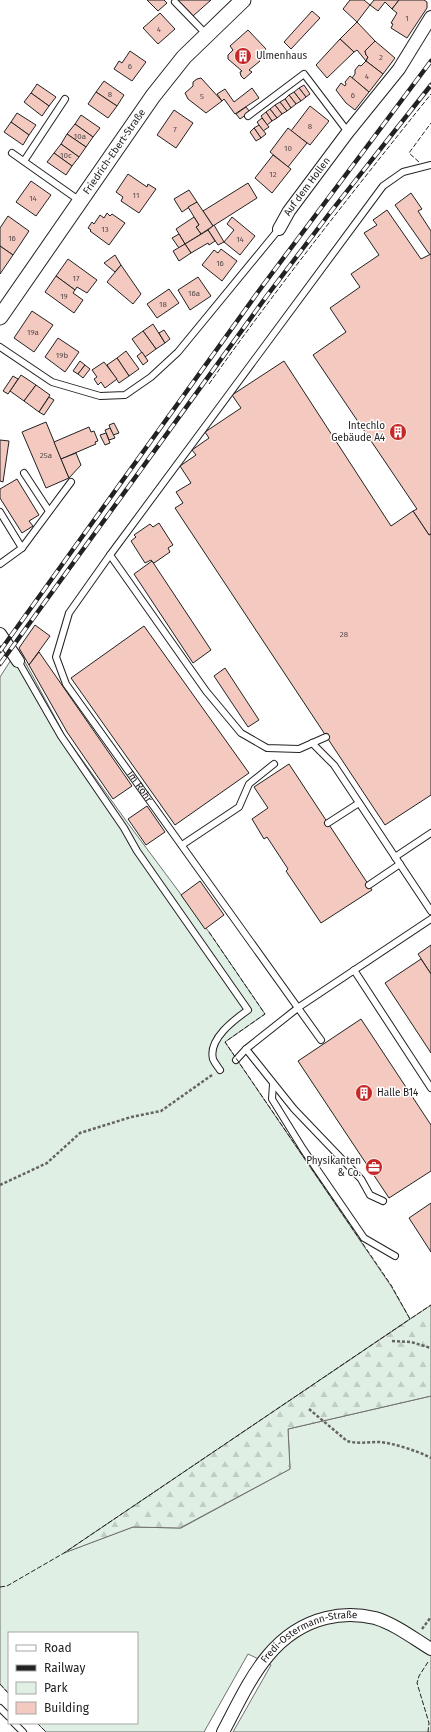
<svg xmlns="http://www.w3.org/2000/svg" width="431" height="1732" font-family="'Fira Sans',sans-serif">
<defs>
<pattern id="forest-firs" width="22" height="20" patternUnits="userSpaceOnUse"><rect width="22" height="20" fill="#e0efe3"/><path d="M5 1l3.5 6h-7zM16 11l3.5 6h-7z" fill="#c0cdc2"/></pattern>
</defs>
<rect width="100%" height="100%" fill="#fff"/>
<!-- green -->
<polygon fill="#e0efe3" stroke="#6f6f6f" points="18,649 65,736 127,822 209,932 265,1014 225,1042 391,1286 410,1319 66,1552 133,1527 181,1528 290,1469 288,1429 431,1396 431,1732 233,1732 271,1665 248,1654 204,1732 46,1732 37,1723 137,1723 137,1633 9,1633 9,1694 0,1684 0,677"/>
<!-- forest -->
<polygon fill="url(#forest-firs)" stroke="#6f6f6f" points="431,1305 431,1396 288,1429 290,1469 180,1528 133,1527 64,1553"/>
<!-- building -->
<g fill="#f3c9c0" stroke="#222">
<polygon points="147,0 164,0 167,3 158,11"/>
<polygon points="178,0 211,0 193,16"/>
<polygon points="350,0 364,0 370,5 357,22 343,9"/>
<polygon points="374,0 399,0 392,9 385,2 378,11 370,5"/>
<polygon points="399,0 424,0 427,2 427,8 407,38 391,28 393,24 391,23 397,13 392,9"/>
<polygon points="312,11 320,18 291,49 284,42"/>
<polygon points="160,13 175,29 158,44 143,28"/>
<polygon points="357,22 375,41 365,51 366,55 368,57 366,61 357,50 354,52 340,39"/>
<polygon points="248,30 266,49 257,58 260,61 249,70 252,72 244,79 241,76 240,72 242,71 228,59 228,55 233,50 230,46"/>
<polygon points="340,39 354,52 327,78 316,65"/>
<polygon points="375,41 395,58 383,74 366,61 368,57 366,55 365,51"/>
<polygon points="130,51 146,62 132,81 114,69 119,61 122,63"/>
<polygon points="366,61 383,74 369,92 352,78 355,74 355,70 359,65 361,66"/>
<polygon points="350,76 369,92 355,110 346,103 336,90 341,83 345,86 346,84 345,82"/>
<polygon points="201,78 222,101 206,113 188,99 185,93 193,86 193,82 197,79"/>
<polygon points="104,81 124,95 117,106 96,92"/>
<polygon points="37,84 56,97 49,106 31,93"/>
<polygon points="304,85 310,94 306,97 299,88"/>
<polygon points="252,88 259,98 235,114 224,99 222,101 217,94 225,89 234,102"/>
<polygon points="299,88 306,97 301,101 294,92"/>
<polygon points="96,92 117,106 108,118 88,104"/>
<polygon points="294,92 301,101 296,104 289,95"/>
<polygon points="31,93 49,106 42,116 24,102"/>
<polygon points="289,95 296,104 291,108 285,99"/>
<polygon points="285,99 291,108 287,111 280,102"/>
<polygon points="280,102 287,111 282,114 275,105"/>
<polygon points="275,105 282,114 277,118 270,109"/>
<polygon points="310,106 329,121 310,145 291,131"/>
<polygon points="246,107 250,112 240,119 236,114"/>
<polygon points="270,109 277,118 272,121 266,112"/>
<polygon points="174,110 193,123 176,148 157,135"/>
<polygon points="266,112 272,121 267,125 261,116"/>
<polygon points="17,113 36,125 29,135 11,122"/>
<polygon points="81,115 100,128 93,137 75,124"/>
<polygon points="262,118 269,127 263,131 257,122"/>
<polygon points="11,122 29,135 23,145 4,132"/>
<polygon points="75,124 93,137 86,147 67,134"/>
<polygon points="259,125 266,134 261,138 254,128"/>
<polygon points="254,128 261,138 256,141 250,132"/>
<polygon points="288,128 307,143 288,167 270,152"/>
<polygon points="67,134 86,147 79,157 61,144"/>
<polygon points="61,144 79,157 72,166 54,153"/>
<polygon points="54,153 72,166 66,175 47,162"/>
<polygon points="273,155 291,169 272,193 255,178"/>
<polygon points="128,174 147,187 148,184 156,189 139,213 121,201 123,197 116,192"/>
<polygon points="31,181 51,195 36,216 16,202"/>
<polygon points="248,183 257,198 213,226 203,211"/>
<polygon points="189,190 197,202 182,212 174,199"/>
<polygon points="411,193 422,209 418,211 431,231 431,254 430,255 395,205"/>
<polygon points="197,202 213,226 201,234 196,227 199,225 188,207"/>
<polygon points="387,210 421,259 431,254 431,534 429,535 413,511 417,509 313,355 346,332 330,308 360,287 351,274 379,255 364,233 377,225 373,220"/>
<polygon points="107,213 110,216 112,214 125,223 109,245 90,231 91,230 88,228 92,222 94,224 100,215 104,218"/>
<polygon points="8,216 29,231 13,255 0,246 0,228"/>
<polygon points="194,217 199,225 196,227 201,234 185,244 176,229"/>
<polygon points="232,217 255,236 240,255 224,242 234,230 227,224"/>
<polygon points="214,225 224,242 218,245 208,230"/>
<polygon points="208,230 215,241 209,245 208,243 191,253 185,244"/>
<polygon points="179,234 185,244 179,248 172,238"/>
<polygon points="185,244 191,253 179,261 173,251"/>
<polygon points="0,246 13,255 0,274"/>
<polygon points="221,249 237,261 222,281 202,265 214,250 218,253"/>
<polygon points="115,255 121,265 115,272 104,263"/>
<polygon points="68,259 97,280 87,293 77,287 75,290 56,276"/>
<polygon points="121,265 141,294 133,304 107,282"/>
<polygon points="56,276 75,290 73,293 83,300 74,313 45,292"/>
<polygon points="198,277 211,296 190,310 178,290"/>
<polygon points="169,289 179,303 157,318 147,304"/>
<polygon points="32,311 53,325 34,352 14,338"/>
<polygon points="153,324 165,343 156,349 143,331"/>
<polygon points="164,330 170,339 165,343 159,333"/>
<polygon points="143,331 156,349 145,357 132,339"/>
<polygon points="58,338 79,352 65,372 45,357"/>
<polygon points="126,351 139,369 129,376 117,358"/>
<polygon points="142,352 148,361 143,365 137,356"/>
<polygon points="117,358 129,376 119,383 107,365"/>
<polygon points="80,361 85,365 78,374 73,371"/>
<polygon points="284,361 391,526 413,511 429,535 431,534 431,795 385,825 175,508 183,503 176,492 191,483 180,466 196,455 192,450 209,438 205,432 241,408 232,395"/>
<polygon points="104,362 117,379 105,388 101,382 98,385 94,379 97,377 92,370"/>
<polygon points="85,365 90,369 83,378 78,374"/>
<polygon points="21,375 36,385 24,401 10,391"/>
<polygon points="13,376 18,379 8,394 3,391"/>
<polygon points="36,385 50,395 39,412 24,401"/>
<polygon points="49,397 54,400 44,415 39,412"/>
<polygon points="46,422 69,478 46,488 22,432"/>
<polygon points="114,423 119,433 113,435 109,425"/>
<polygon points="89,427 91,432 94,431 98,441 95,442 96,444 61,459 54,442"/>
<polygon points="110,428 115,438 109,440 105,430"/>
<polygon points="106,433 110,443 105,445 100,435"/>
<polygon points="0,440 9,441 3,482 0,481"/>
<polygon points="76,453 81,465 69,478 61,459"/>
<polygon points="17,479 39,515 29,521 33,526 22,533 0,498 0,489"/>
<polygon points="159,523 173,545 168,548 170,552 154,563 151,560 145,563 131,541 136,537 134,535 150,524 153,527"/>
<polygon points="152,561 211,650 193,663 134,574"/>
<polygon points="35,625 50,636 29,665 19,648"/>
<polygon points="144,626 249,773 175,825 71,678"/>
<polygon points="39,652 132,786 113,799 67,732 29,665"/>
<polygon points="225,668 259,720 248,727 214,676"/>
<polygon points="289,764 372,890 321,923 286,871 288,869 267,837 264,839 252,819 268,808 254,787"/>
<polygon points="147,806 165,832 146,845 128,819"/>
<polygon points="200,881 224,915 205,929 181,895"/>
<polygon points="431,945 431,974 418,954"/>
<polygon points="421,959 431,974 431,1053 385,983"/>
<polygon points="361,1019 431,1125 431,1171 389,1198 298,1061"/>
<polygon points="431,1203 431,1252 409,1218"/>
</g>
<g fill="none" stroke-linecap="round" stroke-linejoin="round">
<!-- service casing -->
<g stroke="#222" stroke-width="8">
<g id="service">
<polyline points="175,2 207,35"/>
<polyline points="248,116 304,74 348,132"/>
<polyline points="12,153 80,201"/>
<polyline points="24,161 65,99"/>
<polyline points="0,347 52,382 100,396 125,395 151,377 178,352 279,229"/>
<polyline points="24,473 49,511"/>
<polyline points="0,512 22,548"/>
<path id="s1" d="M110 555 69 613 56 657 66 684 321 1040"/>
<polyline points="0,564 22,548 71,482"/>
<path d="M18 661 61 736 124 828 137 851 248 1010C234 1020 208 1039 213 1059 214 1062 218 1067 220 1070"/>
<polyline points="326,737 299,749 267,748 241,733 206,691 110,555 383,186 403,172 431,165"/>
<polyline points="312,743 334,765 431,911"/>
<polyline points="328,823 359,803"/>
<polyline points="182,845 239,807 249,784 274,764"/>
<polyline points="395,857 431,833"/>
<polyline points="369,885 400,864"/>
<polyline points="354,970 431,1088"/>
<polyline points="246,1049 294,1109 361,1179 370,1195 383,1201"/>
<polyline points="236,1060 246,1049 299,1007 431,919"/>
<polyline points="273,1084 272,1099 303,1149 364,1238 395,1256"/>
<polyline points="0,1708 9,1717"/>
<polyline points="14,1723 23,1732"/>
</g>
</g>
<!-- minor casing -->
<g stroke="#222" stroke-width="14">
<g id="minor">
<path id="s2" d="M279 229 289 211 348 132 399 69 431 17"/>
<polyline points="0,634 18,661"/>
<path id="s3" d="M223 1732C248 1685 269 1632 326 1618 342 1614 358 1614 375 1618 395 1624 413 1638 431 1649"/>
</g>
</g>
<!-- tertiary casing -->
<g stroke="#222" stroke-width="17">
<g id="tertiary">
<path id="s4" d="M0 317 153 96 184 57 243 0"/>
</g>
</g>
<!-- path -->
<g stroke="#646464" stroke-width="2.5" stroke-dasharray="3 2" stroke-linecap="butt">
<polyline points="0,1185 47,1163 80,1133 131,1117 161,1111 212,1075"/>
<polyline points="392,1341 411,1342 431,1348"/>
<path d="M309 1409 347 1441C357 1444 368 1442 379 1442 393 1443 418 1451 431 1458"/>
<polyline points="422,1629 431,1617"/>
</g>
<!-- service -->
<use href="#service" stroke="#fff" stroke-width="6"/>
<!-- minor -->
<use href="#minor" stroke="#fff" stroke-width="12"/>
<!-- tertiary -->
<use href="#tertiary" stroke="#fff" stroke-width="15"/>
<!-- rail casing -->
<g stroke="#222" stroke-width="4.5">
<g id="rail">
<polyline points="0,651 258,292 431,61"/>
<polyline points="0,664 266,297 329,214 431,85"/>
</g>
</g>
<!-- rail -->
<use href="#rail" stroke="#fff" stroke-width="3" stroke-dasharray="9" stroke-linecap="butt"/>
<!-- fence -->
<g stroke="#222" stroke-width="1" stroke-dasharray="5 2" stroke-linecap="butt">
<polyline points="419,162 409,153 431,123"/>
<path d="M209 384C279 285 355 189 431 94"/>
<polyline points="209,932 265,1014 225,1042 391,1285 410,1319 431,1305"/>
<polyline points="0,1587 7,1586 64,1553 410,1319"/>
<polyline points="428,1662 419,1676 417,1683 429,1723 428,1732"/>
<polyline points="0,1684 9,1694"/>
<polyline points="37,1723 46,1732"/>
</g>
</g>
<!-- icons -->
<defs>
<g id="building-disc" transform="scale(0.9)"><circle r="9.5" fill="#c62828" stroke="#fff"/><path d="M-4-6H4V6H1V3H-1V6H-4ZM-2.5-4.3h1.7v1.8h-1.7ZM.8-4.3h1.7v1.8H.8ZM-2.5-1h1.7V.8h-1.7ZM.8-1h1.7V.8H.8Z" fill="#fff"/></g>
<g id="office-disc" transform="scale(0.9)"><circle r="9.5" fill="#c62828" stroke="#fff"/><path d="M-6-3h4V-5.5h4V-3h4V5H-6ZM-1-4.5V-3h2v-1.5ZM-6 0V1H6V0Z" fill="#fff"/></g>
</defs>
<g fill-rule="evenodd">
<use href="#building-disc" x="243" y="56"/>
<use href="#building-disc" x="398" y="432"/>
<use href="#building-disc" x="364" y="1093"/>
<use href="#office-disc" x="374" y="1167"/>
</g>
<g text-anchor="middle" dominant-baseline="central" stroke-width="3" stroke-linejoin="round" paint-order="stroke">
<!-- number labels -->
<g font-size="8" fill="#564c4a">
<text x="407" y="18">1</text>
<text x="159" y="29">4</text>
<text x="381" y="57">2</text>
<text x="130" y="66">6</text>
<text x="367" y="76">4</text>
<text x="110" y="94">8</text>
<text x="353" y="95">6</text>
<text x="202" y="96">5</text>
<text x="310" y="126">8</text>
<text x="175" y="129">7</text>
<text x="80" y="136">10a</text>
<text x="288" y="148">10</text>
<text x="66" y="155">10c</text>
<text x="273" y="174">12</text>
<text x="136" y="195">11</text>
<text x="33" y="198">14</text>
<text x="105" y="229">13</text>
<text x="12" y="238">16</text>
<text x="240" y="239">14</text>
<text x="220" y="263">16</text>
<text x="76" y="278">17</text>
<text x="194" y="293">16a</text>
<text x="64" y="296">19</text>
<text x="163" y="304">18</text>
<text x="33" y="332">19a</text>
<text x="62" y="355">19b</text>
<text x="46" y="455">25a</text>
<text x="344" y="634">28</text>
</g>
<!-- poi labels -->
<g font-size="10" fill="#222" stroke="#fff" text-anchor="start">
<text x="256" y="56">Ulmenhaus</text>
<text x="385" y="426" text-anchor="end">Intechlo<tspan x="385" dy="12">Gebäude A4</tspan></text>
<text x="377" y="1093">Halle B14</text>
<text x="361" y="1161" text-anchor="end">Physikanten<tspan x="361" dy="12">&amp; Co.</tspan></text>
</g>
<!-- street labels -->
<g font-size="10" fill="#222" stroke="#fff">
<text stroke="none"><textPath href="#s4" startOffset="201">Friedrich-Ebert-Straße</textPath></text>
<text stroke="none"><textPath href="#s2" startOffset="51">Auf dem Hollen</textPath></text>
<text stroke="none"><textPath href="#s1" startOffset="272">Im Rohr</textPath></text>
<text stroke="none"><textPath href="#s3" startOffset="136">Fredi-Ostermann-Straße</textPath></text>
</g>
</g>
<!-- legend -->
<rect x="8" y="1632" width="130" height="92" fill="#ffffff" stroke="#a7a7a7"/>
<rect x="16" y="1645" width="20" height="6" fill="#ffffff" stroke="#a7a7a7"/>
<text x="44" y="1652" font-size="12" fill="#222222">Road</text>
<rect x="16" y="1665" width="20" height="6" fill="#222222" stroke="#a7a7a7"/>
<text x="44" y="1672" font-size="12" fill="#222222">Railway</text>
<rect x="16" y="1682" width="20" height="12" fill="#e0efe3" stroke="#a7a7a7"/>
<text x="44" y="1692" font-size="12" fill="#222222">Park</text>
<rect x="16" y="1702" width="20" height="12" fill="#f3c9c0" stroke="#a7a7a7"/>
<text x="44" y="1712" font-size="12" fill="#222222">Building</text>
</svg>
